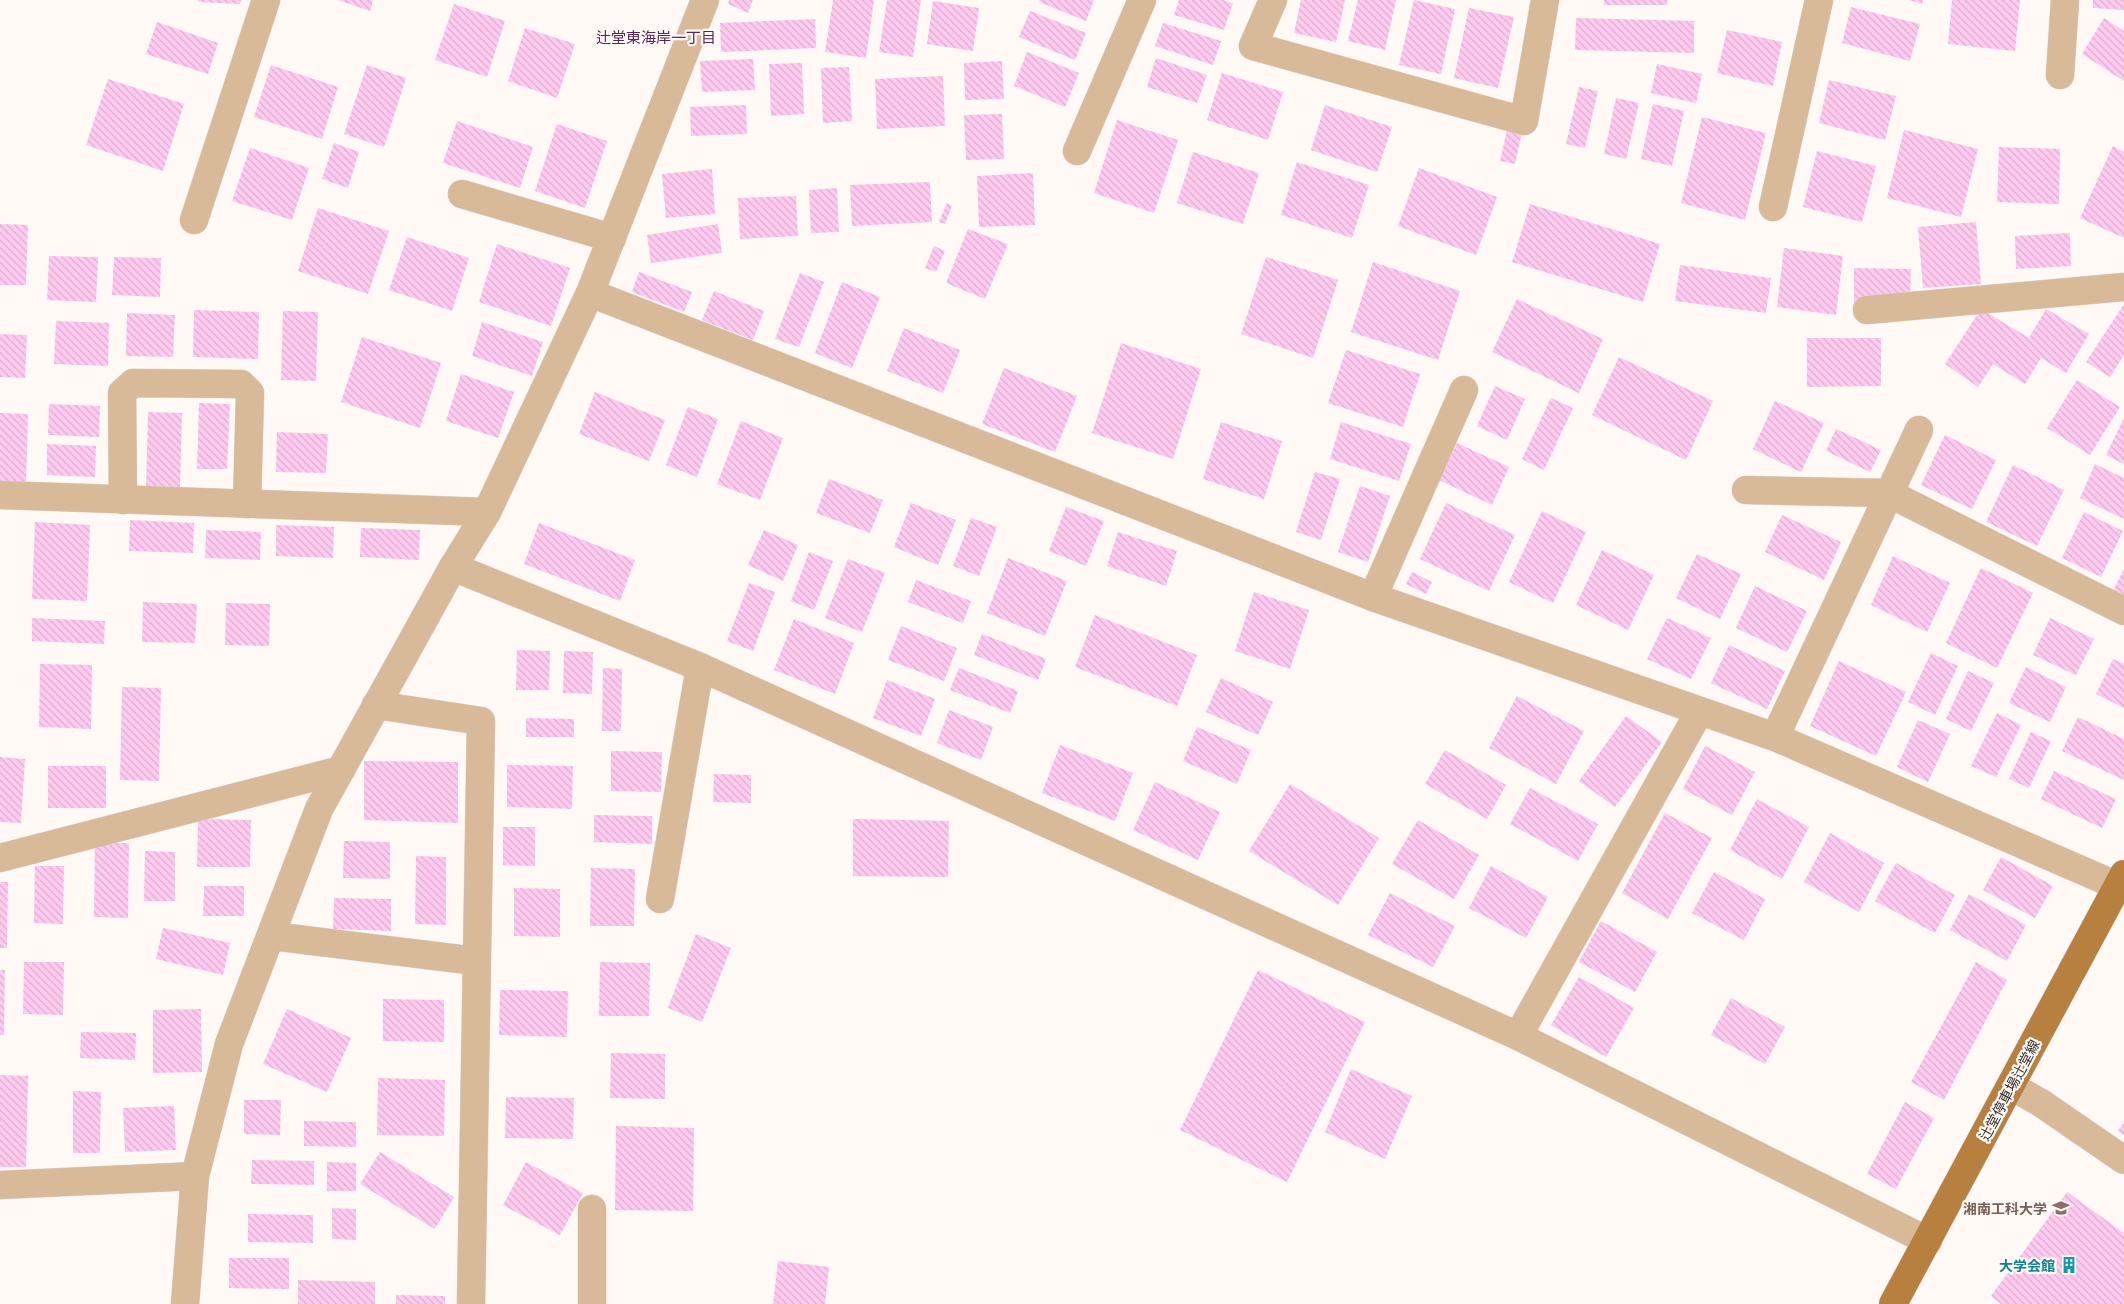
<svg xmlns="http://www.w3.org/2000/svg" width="2124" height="1304" font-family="Manrope,'Noto Sans JP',sans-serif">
<defs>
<pattern id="building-back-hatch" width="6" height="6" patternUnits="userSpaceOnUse" patternTransform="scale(1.25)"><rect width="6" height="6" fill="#ffcaf0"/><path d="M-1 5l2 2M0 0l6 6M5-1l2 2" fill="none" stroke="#dbaece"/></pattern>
</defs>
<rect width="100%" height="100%" fill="#fff9f5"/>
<!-- building -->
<g fill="url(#building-back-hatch)">
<polygon points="198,0 241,0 240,4 198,2"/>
<polygon points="338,0 373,0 370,11"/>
<polygon points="729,0 753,0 748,13 728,4"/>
<polygon points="833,0 874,0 866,58 825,52"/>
<polygon points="887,0 921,0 913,57 879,52"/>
<polygon points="1040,0 1094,0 1086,21 1039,2"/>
<polygon points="1179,0 1223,0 1233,3 1224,30 1174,15"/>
<polygon points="1301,0 1345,0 1336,42 1294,33"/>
<polygon points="1358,0 1396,0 1385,50 1348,41"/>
<polygon points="1414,0 1455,9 1441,74 1399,65"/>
<rect x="1604" y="0" width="63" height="5"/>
<polygon points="1909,0 1923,0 1922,4"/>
<polygon points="1952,0 2020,0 2015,51 1948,44"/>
<polygon points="2093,0 2124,0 2124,10 2093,8"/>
<polygon points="933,1 979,8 973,51 927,44"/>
<polygon points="454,4 505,21 487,77 435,60"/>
<polygon points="1851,7 1920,24 1910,61 1842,43"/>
<polygon points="1469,8 1514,17 1498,88 1454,78"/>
<polygon points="1030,11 1086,33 1075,60 1019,37"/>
<polygon points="1576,18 1694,21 1694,53 1575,50"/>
<polygon points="2104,18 2124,31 2124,81 2082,54"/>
<polygon points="815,19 816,48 721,52 720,23"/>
<polygon points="157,22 218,43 208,74 146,54"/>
<polygon points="1163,23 1221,41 1213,65 1155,46"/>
<polygon points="525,28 575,44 557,98 508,81"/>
<polygon points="1727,30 1782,42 1773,86 1717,73"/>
<polygon points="1027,52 1079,73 1065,107 1014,86"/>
<polygon points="1156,58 1207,75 1197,103 1147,87"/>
<polygon points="753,59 755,90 702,92 700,61"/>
<polygon points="1002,61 1004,99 965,100 964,63"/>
<polygon points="802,63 804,114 771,116 769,64"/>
<polygon points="1657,64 1702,74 1696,103 1651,93"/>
<polygon points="271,65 338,87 322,139 254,117"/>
<polygon points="367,65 406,78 384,147 344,134"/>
<polygon points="849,67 852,121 823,123 821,68"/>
<polygon points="1222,73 1283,92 1268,140 1207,120"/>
<polygon points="943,76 945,126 877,129 875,79"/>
<polygon points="108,79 184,104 163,171 86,145"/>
<polygon points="1829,80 1896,96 1885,140 1819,123"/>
<polygon points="1579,87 1598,91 1585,148 1566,144"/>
<polygon points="1616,98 1639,103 1626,159 1604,154"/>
<polygon points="1653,104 1684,111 1672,166 1641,159"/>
<polygon points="746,105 747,134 691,136 690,107"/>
<polygon points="1325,105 1392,127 1377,172 1311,150"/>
<polygon points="1002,114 1004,159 966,160 964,115"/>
<polygon points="1702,117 1766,133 1745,220 1681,203"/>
<polygon points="1117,120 1178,140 1154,213 1094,193"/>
<polygon points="457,121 533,147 520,188 443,163"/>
<polygon points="557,124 607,141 585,208 535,191"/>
<polygon points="1507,130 1522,133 1515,164 1500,161"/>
<polygon points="1904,130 1978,149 1961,217 1887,198"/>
<polygon points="334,143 359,152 348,188 322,179"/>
<polygon points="2113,146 2124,152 2124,238 2080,218"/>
<polygon points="1999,147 2060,149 2059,204 1997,202"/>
<polygon points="250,148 309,168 292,220 232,201"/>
<polygon points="1817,151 1876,166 1862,222 1803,207"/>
<polygon points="1193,152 1259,173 1243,224 1177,203"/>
<polygon points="1297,162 1369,185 1352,238 1281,215"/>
<polygon points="1419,168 1497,197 1476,255 1398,226"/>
<polygon points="712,169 715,214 666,218 662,174"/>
<polygon points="1033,173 1035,225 979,227 977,176"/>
<polygon points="930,182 932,222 852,226 850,185"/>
<polygon points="837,188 839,232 811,233 809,190"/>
<polygon points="796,196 798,236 740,239 738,198"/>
<polygon points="947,203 952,206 945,224 939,222"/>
<polygon points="1530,204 1660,244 1643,302 1512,262"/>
<polygon points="318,208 389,231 368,294 298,271"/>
<polygon points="1976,222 1981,284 1923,288 1918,227"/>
<polygon points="0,224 28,225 26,285 0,285"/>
<polygon points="718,224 722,253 651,263 647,235"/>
<polygon points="968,229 1008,244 985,299 946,283"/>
<polygon points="2070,233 2071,266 2016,269 2015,236"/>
<polygon points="407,237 469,258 452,311 389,290"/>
<polygon points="497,244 570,268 551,326 479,302"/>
<polygon points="934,246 945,251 936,272 925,268"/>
<polygon points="1784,248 1843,256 1836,315 1777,307"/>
<polygon points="49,256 98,257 96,302 47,300"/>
<polygon points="114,257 161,258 160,297 112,295"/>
<polygon points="1266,257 1338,280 1313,358 1241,334"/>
<polygon points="1373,262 1460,291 1438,360 1351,332"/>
<polygon points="1680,265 1771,278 1766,313 1675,301"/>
<polygon points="1854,268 1911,269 1910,305 1854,303"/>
<polygon points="639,272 692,292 684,312 632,292"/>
<polygon points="800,273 824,282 799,347 775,339"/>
<polygon points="842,282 880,297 852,368 815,353"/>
<polygon points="714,291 764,311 753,340 702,320"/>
<polygon points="1517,299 1603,339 1579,393 1492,352"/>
<polygon points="2124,304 2124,355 2110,377 2086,362"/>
<polygon points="1981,309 2029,338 2046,309 2089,334 2066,373 2041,358 2025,384 1993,364 1978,387 1945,364"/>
<polygon points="194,310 259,312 258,359 193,357"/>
<polygon points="283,311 318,312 316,381 281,380"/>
<polygon points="127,313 175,315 173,357 126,356"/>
<polygon points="56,321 109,323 108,366 54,364"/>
<polygon points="482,322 543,342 532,376 472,356"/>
<polygon points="904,328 960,350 943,393 887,371"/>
<polygon points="0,334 27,335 25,378 0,377"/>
<polygon points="362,337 441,363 420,428 341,402"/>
<polygon points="1807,338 1881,338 1881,386 1807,387"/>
<polygon points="1121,343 1201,369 1173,459 1092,433"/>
<polygon points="1346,350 1420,374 1403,427 1328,403"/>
<polygon points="1619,357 1713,401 1686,460 1592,415"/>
<polygon points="1004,368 1077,396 1055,452 982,424"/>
<polygon points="461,374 514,392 498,438 446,421"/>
<polygon points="2077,380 2120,407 2090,455 2047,428"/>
<polygon points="1495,386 1525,399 1507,440 1477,426"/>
<polygon points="595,392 665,420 649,461 579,434"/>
<polygon points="1551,398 1573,408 1544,470 1522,459"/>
<polygon points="1775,401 1824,423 1801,472 1753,449"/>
<polygon points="199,403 230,404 227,469 197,469"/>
<polygon points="49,404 100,406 99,437 48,435"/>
<polygon points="688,407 718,419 697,477 666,465"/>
<polygon points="148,412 182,413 180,489 146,488"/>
<polygon points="0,413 28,414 26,485 0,484"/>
<polygon points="2124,418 2124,464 2106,455"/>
<polygon points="741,421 783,438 760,500 717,484"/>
<polygon points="1221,422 1282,441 1264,499 1203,479"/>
<polygon points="1341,422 1411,444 1399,481 1330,459"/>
<polygon points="1836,429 1881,450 1870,472 1826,451"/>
<polygon points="277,432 328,434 326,473 276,472"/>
<polygon points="1945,435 1996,460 1972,509 1921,485"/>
<polygon points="1457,443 1509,467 1492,505 1439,480"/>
<polygon points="47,444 96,446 95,477 47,475"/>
<polygon points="2095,464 2124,478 2124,519 2080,498"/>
<polygon points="2013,465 2064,490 2037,546 1986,522"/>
<polygon points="1315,472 1340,479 1321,540 1296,532"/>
<polygon points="829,479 883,500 870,533 816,513"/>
<polygon points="1360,486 1390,496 1368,562 1338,552"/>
<polygon points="911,503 956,520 938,565 894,547"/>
<polygon points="1446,503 1515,535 1489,591 1420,559"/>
<polygon points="1066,507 1104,521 1086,566 1049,551"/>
<polygon points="1542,511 1586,532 1553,603 1509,582"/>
<polygon points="2084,512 2123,531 2101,577 2062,558"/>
<polygon points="1782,515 1841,542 1824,580 1765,552"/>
<polygon points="971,518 997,527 979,576 953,566"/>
<polygon points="130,520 194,523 193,553 129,551"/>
<polygon points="35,522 90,525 87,601 32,599"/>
<polygon points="539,523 635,560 620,601 524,564"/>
<polygon points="276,525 334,527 333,558 276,556"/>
<polygon points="361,528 420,530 419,560 360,557"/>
<polygon points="206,530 261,532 260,560 205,558"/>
<polygon points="764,530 798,545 783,581 748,565"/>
<polygon points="1118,532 1177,551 1166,586 1107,566"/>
<polygon points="1602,550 1654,575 1628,630 1576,605"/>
<polygon points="809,552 833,561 814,610 791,601"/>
<polygon points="1697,554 1741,574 1720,619 1676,598"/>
<polygon points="1893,556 1950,583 1927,632 1871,605"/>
<polygon points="1008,558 1067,581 1045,636 987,613"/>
<polygon points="848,559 885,573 862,632 825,618"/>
<polygon points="1981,568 2033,593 1997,668 1946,643"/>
<polygon points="2124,569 2124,596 2113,591"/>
<polygon points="1412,572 1432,582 1426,594 1406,584"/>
<polygon points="916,580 971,601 963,623 908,602"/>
<polygon points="749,583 775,592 753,651 727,641"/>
<polygon points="1755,586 1807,611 1787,652 1736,628"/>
<polygon points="1254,592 1309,610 1290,669 1235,651"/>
<polygon points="143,602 197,604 195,643 142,642"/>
<polygon points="226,603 270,604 269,646 225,645"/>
<polygon points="1095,615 1197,655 1177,706 1075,667"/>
<polygon points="32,618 105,621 104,644 32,641"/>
<polygon points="1667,618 1711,638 1691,679 1647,659"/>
<polygon points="2050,618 2094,639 2076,675 2033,655"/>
<polygon points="794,619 854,643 835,694 774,670"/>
<polygon points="901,626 957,648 944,681 888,660"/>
<polygon points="982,634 1046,659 1038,680 974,655"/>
<polygon points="1729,645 1785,671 1767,709 1711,683"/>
<polygon points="517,650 550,651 549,690 516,690"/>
<polygon points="564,651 593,652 592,694 563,693"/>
<polygon points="1931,653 1958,666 1935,715 1908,702"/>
<polygon points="2113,659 2124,664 2124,708 2096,694"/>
<polygon points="1839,661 1906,692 1876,756 1810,726"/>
<polygon points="40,664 92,665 91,729 39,727"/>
<polygon points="2026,667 2066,687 2050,722 2009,703"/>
<polygon points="603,668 622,669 621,731 602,731"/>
<polygon points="959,668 1018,691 1010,713 950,690"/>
<polygon points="1968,671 1994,683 1971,731 1946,719"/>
<polygon points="1221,678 1273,702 1258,735 1206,712"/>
<polygon points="887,680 935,699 921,736 873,718"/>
<polygon points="122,687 161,688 159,781 120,780"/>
<polygon points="1517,696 1584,731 1556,784 1489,748"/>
<polygon points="949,710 993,727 981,760 937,743"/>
<polygon points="1997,713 2021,725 1996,777 1971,766"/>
<polygon points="1626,716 1662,742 1615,807 1579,781"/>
<polygon points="2078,717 2124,739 2124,780 2062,751"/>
<polygon points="526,718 574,719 574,737 526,737"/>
<polygon points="1918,720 1950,734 1928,782 1897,767"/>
<polygon points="1197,727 1251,750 1237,784 1183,761"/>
<polygon points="2031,732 2051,741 2029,788 2009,779"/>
<polygon points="1060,745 1133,773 1115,821 1042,793"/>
<polygon points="1705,746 1755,772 1732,815 1683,789"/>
<polygon points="1445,750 1506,785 1487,819 1425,784"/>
<polygon points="611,751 662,752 661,792 611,791"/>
<polygon points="0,757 25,759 21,823 0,822"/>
<polygon points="364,761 458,762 458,823 364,820"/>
<polygon points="507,765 573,766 572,809 507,807"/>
<rect x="48" y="766" width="58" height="42"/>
<polygon points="2054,771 2116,799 2102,828 2041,799"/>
<polygon points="714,774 751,775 751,803 713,802"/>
<polygon points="1155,782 1220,812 1198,860 1133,830"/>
<polygon points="1290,784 1379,838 1338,905 1249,851"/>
<polygon points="1530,788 1598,824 1578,861 1510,824"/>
<polygon points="1757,799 1809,827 1782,879 1730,850"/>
<polygon points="1665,813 1712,838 1668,919 1622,893"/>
<polygon points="594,815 652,816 652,844 594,842"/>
<polygon points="198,819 251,820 250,867 197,867"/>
<polygon points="853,819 949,821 948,877 853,876"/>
<polygon points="1418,820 1479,855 1454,899 1392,864"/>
<polygon points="503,827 535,827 535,866 503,865"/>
<polygon points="1830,833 1884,863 1859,912 1804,882"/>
<polygon points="344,841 390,842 390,879 343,878"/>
<polygon points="95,843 129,843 128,918 94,917"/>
<polygon points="145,851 175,852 175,901 144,901"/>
<polygon points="416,856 446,857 446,925 415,924"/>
<polygon points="2001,857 2053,886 2035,918 1983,890"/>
<polygon points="1896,863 1955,895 1935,933 1875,901"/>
<polygon points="35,866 64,866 63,924 34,923"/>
<polygon points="1491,866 1548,897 1526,938 1469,908"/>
<polygon points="591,868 635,869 634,926 590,926"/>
<polygon points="1714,872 1765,899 1744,940 1692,913"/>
<polygon points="0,882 8,882 7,948 0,948"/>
<polygon points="204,886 244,886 244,916 203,916"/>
<polygon points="514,888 560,889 560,937 514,936"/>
<polygon points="1390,893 1455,926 1433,967 1368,935"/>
<polygon points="1969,894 2026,925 2007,961 1950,930"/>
<polygon points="334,898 391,899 391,931 333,929"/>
<polygon points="1601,921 1657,952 1635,992 1579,962"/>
<polygon points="163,928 230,943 223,975 156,959"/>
<polygon points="696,934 731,948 702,1022 668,1008"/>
<polygon points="24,962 64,962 63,1015 23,1014"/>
<polygon points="600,962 650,963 649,1016 599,1016"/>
<polygon points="1976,962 2007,980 1944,1100 1911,1082"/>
<polygon points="0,970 5,970 4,1035 0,1035"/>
<polygon points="1258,970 1365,1022 1287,1182 1180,1130"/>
<polygon points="1579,977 1634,1008 1606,1057 1551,1025"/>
<polygon points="500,990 568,991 567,1037 499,1035"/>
<polygon points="1731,998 1785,1027 1765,1064 1711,1035"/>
<polygon points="383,999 444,1000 444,1042 383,1041"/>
<polygon points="201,1009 202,1072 153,1073 153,1010"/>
<polygon points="287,1009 351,1038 327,1092 263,1064"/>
<polygon points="81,1032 136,1033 135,1060 80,1058"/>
<polygon points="611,1053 665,1054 665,1099 610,1098"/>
<polygon points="1351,1069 1412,1096 1385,1159 1325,1132"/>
<polygon points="0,1075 28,1076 26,1167 0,1167"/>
<polygon points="378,1078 445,1080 444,1136 377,1135"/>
<polygon points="73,1091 101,1092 100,1153 73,1153"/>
<polygon points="506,1097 574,1098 573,1139 505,1138"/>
<polygon points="244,1100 281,1100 280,1135 244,1134"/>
<polygon points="1905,1102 1934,1118 1896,1189 1867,1174"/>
<polygon points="174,1106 176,1150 125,1152 123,1108"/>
<polygon points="304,1121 356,1122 356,1147 304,1146"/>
<polygon points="2124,1122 2124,1135 2118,1131"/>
<polygon points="616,1126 694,1128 693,1211 615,1210"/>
<polygon points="380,1152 454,1197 435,1229 360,1184"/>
<polygon points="252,1160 314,1161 314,1185 251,1184"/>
<polygon points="327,1162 356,1163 356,1191 327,1191"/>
<polygon points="526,1162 583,1193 560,1235 503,1205"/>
<polygon points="2067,1192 2124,1233 2124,1304 2001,1304 1991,1296"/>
<polygon points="332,1208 356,1209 356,1240 332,1239"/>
<polygon points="248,1214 313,1215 313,1243 248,1242"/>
<polygon points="229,1258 289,1258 289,1289 229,1288"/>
<polygon points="778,1261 829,1267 825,1304 773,1304"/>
<polygon points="298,1280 375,1282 375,1304 298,1304"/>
<polygon points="396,1295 445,1296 445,1304 396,1304"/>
</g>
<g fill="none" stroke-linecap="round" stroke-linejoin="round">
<!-- minor casing -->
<g stroke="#dad5d1" stroke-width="29">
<g id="minor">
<polyline points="1273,0 1253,46 1524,121 1545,0"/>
<polyline points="2060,75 2065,0"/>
<polyline points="1077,151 1142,0"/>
<polyline points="462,194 612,238"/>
<polyline points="1773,207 1819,0"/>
<polyline points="194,220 266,0"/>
<polyline points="590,293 1373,597 1775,737 2118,886"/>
<polyline points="1867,310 2124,287"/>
<polyline points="1746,490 1888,493 2124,611"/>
<polyline points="0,495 487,512"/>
<polyline points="123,500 122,393 133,383 241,384 250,393 247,504"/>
<polyline points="453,567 700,667 1518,1036 1928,1241"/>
<polyline points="1373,597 1464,390"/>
<polyline points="376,705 481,721 471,1304"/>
<polyline points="1775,737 1919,430"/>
<polyline points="0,858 341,770"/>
<polyline points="660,899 700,667"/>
<polyline points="272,936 476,961"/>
<polyline points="1518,1036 1699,712"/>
<polyline points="2011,1086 2041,1103 2124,1160"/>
<polyline points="0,1185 195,1176"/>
<polyline points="592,1209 592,1304"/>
<polyline points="185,1304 195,1176 229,1044 319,809 453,567 487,512 590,293 705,0"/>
</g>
</g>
<!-- major casing -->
<g stroke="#dad5d1" stroke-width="29">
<polyline id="major" points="1893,1304 2124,874"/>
</g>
<!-- minor -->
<use href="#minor" stroke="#d8b998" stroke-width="28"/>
<!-- major -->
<use href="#major" stroke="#b7803e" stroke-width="28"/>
</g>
<!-- icons -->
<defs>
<g id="university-bare" transform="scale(1.35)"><path d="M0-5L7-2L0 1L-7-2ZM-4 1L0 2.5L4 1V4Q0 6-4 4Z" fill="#8d6e63" stroke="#fff9f5" stroke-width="2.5" paint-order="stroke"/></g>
<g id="building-bare" transform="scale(1.35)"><path d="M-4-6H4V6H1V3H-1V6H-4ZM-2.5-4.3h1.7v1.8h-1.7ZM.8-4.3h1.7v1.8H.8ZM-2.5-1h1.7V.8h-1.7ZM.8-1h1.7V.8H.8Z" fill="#0f9aa8" stroke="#fff9f5" stroke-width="2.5" paint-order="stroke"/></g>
</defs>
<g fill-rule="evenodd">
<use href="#university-bare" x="2061" y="1208"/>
<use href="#building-bare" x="2069" y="1265"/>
</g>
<g text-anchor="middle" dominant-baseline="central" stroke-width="4.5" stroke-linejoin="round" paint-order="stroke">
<!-- street labels -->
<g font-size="14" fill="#302f2d" stroke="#fff9f5">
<text transform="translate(2009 1090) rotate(-62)">辻堂停車場辻堂線</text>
</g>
<!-- education labels -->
<g font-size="14" font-weight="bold" fill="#785e54" stroke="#fff9f5" text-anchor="end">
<text x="2047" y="1208">湘南工科大学</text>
</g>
<!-- culture labels -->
<g font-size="14" font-weight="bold" fill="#0d838f" stroke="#fff9f5" text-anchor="end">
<text x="2055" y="1265">大学会館</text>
</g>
<!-- neighbourhood labels -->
<g font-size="15" fill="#5a2451" stroke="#fff9f5">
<text x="656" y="37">辻堂東海岸一丁目</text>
</g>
</g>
</svg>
